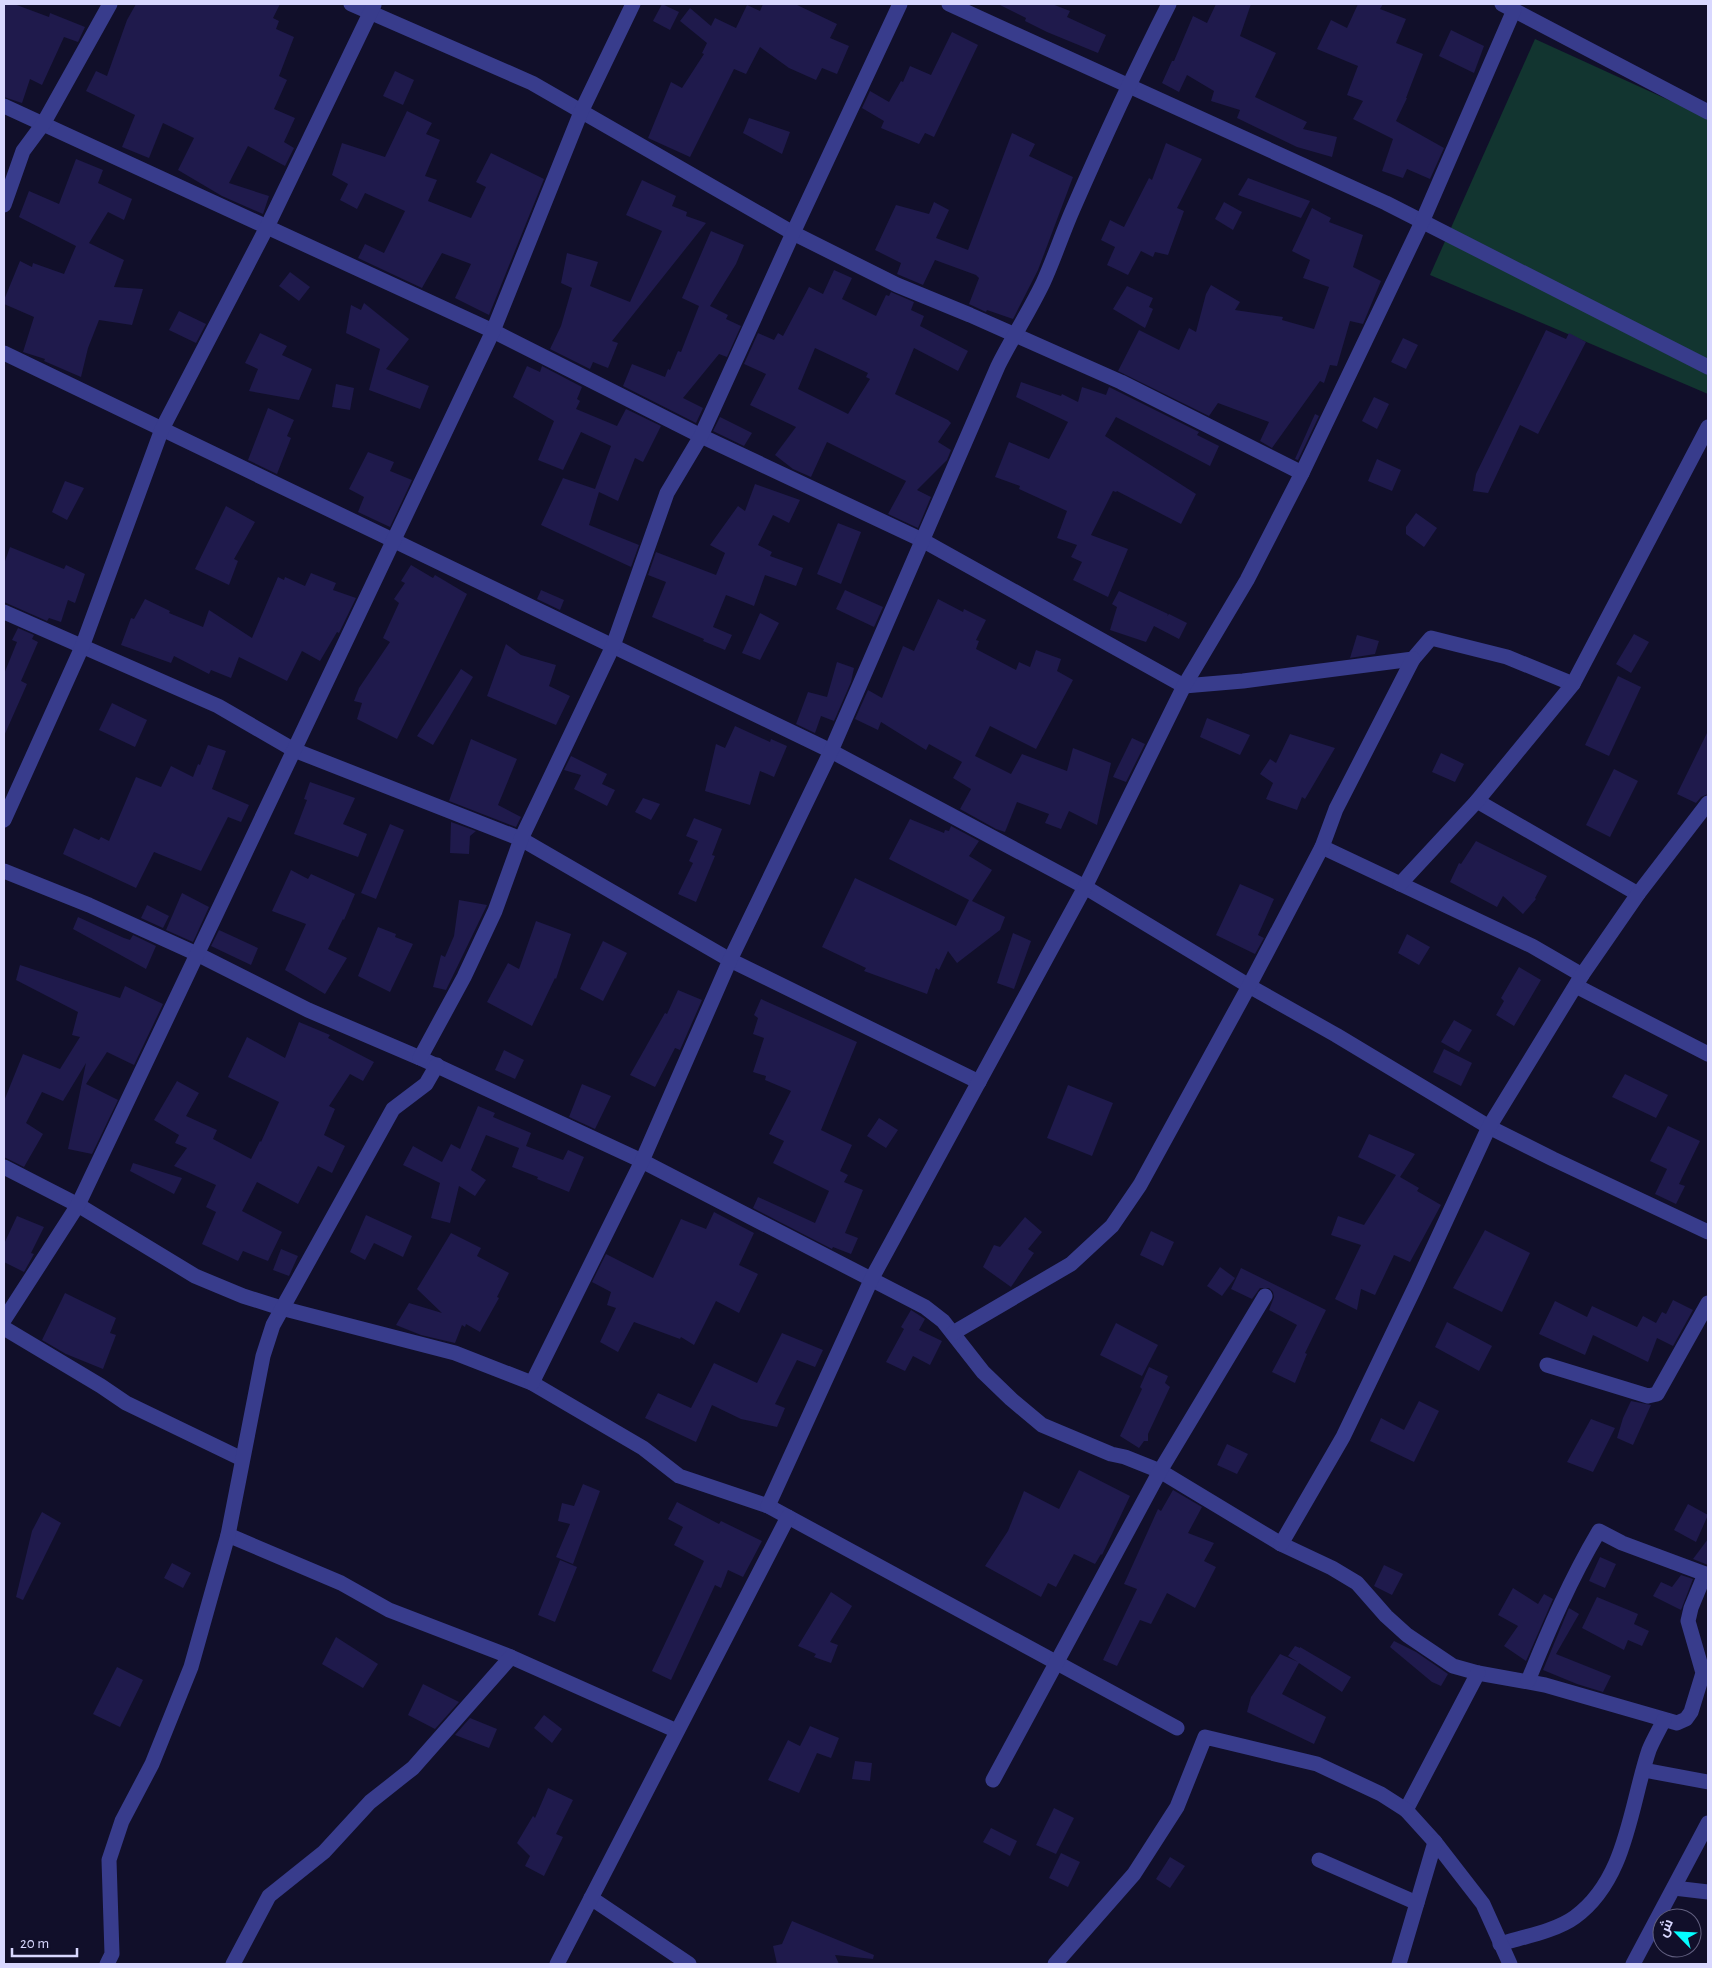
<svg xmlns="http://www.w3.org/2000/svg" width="1712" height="1968" font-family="'Alegreya Sans',Cairo,sans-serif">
<rect width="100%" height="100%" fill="#110f2a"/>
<!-- green -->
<polygon fill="#123530" points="1535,39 1708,118 1708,394 1430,275"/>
<!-- building -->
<g fill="#1f1a4c" fill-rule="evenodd">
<polygon points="4,4 14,4 49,17 50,13 85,27 78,42 64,37 42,85 30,79 22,103 4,97"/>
<polygon points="136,4 280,4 273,18 279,21 276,29 294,37 279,76 287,80 274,109 295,118 284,142 294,148 285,166 248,146 229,183 269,196 263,214 222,196 178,170 194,138 163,123 149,158 122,147 135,115 86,91 96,71 107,76 127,20"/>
<polygon points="662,4 679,12 670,30 653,21"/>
<polygon points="763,4 795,4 837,24 830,38 849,46 837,74 822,68 816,80 789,68 760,47 746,74 734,69 690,157 648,138 671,82 682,88 704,54 702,53 707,43 680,21 690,8 711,26 715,18 736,28 747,5 760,11"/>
<polygon points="998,4 1052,4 1070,11 1067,17 1106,35 1098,53 1047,32 1025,21 1026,18"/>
<polygon points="1216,4 1251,4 1240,36 1276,53 1255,97 1307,122 1303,129 1337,137 1332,157 1297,147 1237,118 1240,110 1211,101 1214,91 1187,75 1179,92 1162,83 1172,61 1174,61 1193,16 1207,23"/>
<polygon points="1358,4 1383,4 1380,9 1406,19 1396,43 1423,54 1406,98 1407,98 1396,121 1444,148 1430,179 1407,169 1403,178 1382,171 1393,139 1353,119 1363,101 1347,95 1358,66 1317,49 1331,20 1347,28"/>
<polygon points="1451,30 1484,46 1474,73 1439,56"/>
<polygon points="952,32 978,45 934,137 925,133 919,144 881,128 884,121 862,108 870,91 889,102 901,81 903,82 910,66 931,75"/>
<polygon points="395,71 414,80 403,105 383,96"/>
<polygon points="407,111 432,123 426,134 440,140 425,176 437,180 428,201 471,218 486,187 476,182 491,153 544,179 489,315 455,298 471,264 442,253 422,288 358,258 365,244 384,253 405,211 365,193 357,209 340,200 348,184 332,175 342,143 385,157"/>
<polygon points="749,118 790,132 782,154 743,133"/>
<polygon points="1012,133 1035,144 1029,156 1073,177 1038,270 1013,319 987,310 986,312 969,304 979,278 976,275 935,260 923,285 897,274 901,263 875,250 896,205 929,214 934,202 949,210 936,238 968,250"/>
<polygon points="1166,143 1202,159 1177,208 1184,211 1168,255 1155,252 1153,257 1141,251 1128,275 1107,265 1115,247 1101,240 1110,220 1124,227 1149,178 1152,180"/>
<polygon points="76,159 103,170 98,183 132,199 124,220 108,212 89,243 124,260 114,287 143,289 132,325 99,320 88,348 81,377 44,361 45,359 23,352 34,317 4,304 4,300 20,261 32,267 33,263 64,274 76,246 19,217 29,191 59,204"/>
<polygon points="1248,178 1310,201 1301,218 1238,195"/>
<polygon points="642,180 676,196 672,206 687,212 686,216 706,223 612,341 618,343 608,368 593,362 590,369 550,349 561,326 572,288 561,283 567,253 598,262 590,286 630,302 662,231 626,215"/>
<polygon points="1224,202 1242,212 1233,230 1215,219"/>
<polygon points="1312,208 1331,218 1329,222 1363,235 1353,267 1381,281 1363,324 1350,321 1337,366 1330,365 1324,383 1320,381 1272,448 1260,441 1269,422 1218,403 1209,416 1118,371 1139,330 1179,350 1189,328 1196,332 1206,294 1211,285 1240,302 1235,310 1283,317 1282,320 1314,329 1329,287 1303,278 1310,260 1292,251"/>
<polygon points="711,231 744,245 736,264 710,306 728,315 726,319 741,326 727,357 719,354 683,398 703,408 696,423 623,386 632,364 665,377 668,369 670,370 678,351 681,352 699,306 682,298"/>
<path d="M834 270 852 278 842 299 876 316 886 295 889 296 891 292 914 302 911 310 924 316 920 326 968 351 958 371 914 348 895 394 948 420 951 423 938 442 951 450 947 460 917 490 931 497 918 528 888 514 906 481 827 442 811 477 793 469 775 455 796 427 750 405 766 374 744 364 758 333 774 340 778 333 783 336 809 287 823 294ZM815 348 868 373 866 377 870 379 848 414 798 389Z"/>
<polygon points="290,272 310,287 299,301 279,286"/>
<polygon points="1127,286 1153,298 1149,307 1153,309 1145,328 1113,309"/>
<polygon points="364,303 409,339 386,369 429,386 420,409 369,390 380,349 346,333 351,305 361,310"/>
<polygon points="179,311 206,324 196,343 169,330"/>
<polygon points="1546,330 1566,339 1569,333 1586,342 1538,434 1520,425 1488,493 1473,491 1476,474"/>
<polygon points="260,333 287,346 282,355 312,369 299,400 249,391 258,369 245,363"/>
<polygon points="1403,338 1418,345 1406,369 1391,362"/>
<polygon points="527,366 540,372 542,366 582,387 577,399 580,401 576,409 617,426 626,409 661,426 643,462 635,458 618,501 599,492 589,525 639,545 631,567 541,525 563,478 595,489 611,446 581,432 563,470 538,460 554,421 513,397"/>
<polygon points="1021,382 1061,396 1062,394 1078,402 1082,387 1106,395 1109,387 1199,432 1197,435 1219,446 1210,466 1116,417 1105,436 1196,494 1181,524 1117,491 1116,492 1113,491 1091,535 1128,549 1108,597 1073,580 1082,562 1071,557 1077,545 1057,538 1067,511 1019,489 1020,486 995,477 1009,442 1049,459 1068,422 1016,397"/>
<polygon points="336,384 354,388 350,410 332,407"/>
<polygon points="1374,397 1389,404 1377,429 1362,421"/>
<polygon points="268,408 294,420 287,436 291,438 277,474 248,460"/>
<polygon points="1315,414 1319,416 1298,460 1295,459"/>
<polygon points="720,417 752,433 744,446 713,431"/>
<polygon points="368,452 394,462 390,471 412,480 390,527 358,512 364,497 349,489"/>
<polygon points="1377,459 1401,470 1392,491 1368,481"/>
<polygon points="65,481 84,488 67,520 52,512"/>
<polygon points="755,484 800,500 789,523 773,515 758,545 772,552 770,556 803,568 796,586 765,575 754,606 726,595 713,627 732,635 725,650 703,641 704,639 652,617 666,582 648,575 656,552 716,575 725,553 710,545 738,506 745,511"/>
<polygon points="226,506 255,522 234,559 238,561 229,585 195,569"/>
<polygon points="1416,513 1437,528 1424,547 1406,534 1406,527"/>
<polygon points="838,523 861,532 841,584 817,574"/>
<polygon points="10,547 64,569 66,565 85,574 75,603 68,600 61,622 49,618 47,621 4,602 4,564"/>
<polygon points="411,565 433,578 435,575 467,594 397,739 357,719 362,703 354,701 359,688 390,642 383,638 399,603 394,599 405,583 401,581"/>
<polygon points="311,573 336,583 333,590 356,598 339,633 337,632 320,661 302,651 287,681 239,657 231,678 211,670 209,674 174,656 171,663 121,645 131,618 134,619 145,599 170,611 169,613 203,627 209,610 252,638 278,577 284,580 285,577 305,586"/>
<polygon points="541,590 564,600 560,610 537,599"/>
<polygon points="845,590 883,607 874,627 836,609"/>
<polygon points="1119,591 1168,614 1167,616 1169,614 1187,623 1179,639 1154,626 1146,642 1110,630 1117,607 1112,604"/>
<polygon points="938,599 963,612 964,609 986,620 976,640 979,641 976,649 1016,670 1019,662 1030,667 1036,650 1061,659 1057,671 1073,680 1036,749 990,726 975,756 1011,774 1022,754 1067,771 1073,748 1111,763 1097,825 1069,811 1061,829 1045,823 1049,814 1017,802 1005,832 996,829 960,809 971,789 953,778 962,762 929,744 926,750 881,722 878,730 855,719 868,690 882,698 903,646 914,651"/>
<polygon points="760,613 779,623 760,660 742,653"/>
<polygon points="18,628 34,635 32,639 38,642 21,681 27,684 4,736 4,674 17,642 12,640"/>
<polygon points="1634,634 1649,642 1631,673 1616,664"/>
<polygon points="1357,635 1379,641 1375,654 1350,658"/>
<polygon points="506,644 521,655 556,665 549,686 570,696 556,725 487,696"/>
<polygon points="837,662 854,668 851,682 834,721 821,716 815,733 796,724 808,692 827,697"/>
<polygon points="461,669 473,677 433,745 417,736"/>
<polygon points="1618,676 1641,687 1609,756 1585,745"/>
<polygon points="112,703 147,720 135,747 99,730"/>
<polygon points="1207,718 1250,735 1240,755 1200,737"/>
<polygon points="735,726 770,742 771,739 787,746 774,777 760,771 750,805 705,791 716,744 725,748"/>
<polygon points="1708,731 1708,794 1701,797 1696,803 1677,794"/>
<polygon points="1290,734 1335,748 1305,799 1302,797 1297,810 1266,799 1273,783 1260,774 1270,759 1276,763"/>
<polygon points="1132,738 1145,744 1126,782 1113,777"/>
<polygon points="471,739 517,759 498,805 521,817 516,827 449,801"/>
<polygon points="208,745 226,751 212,789 249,805 241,822 228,817 201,871 154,852 136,888 63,854 74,828 99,840 101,837 109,841 136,777 161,787 171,766 193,777 198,764 200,765"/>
<polygon points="1441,753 1464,764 1455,782 1432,772"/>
<polygon points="571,756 607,774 602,784 615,790 607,806 574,789 581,775 564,770"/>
<polygon points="1614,769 1638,781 1610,837 1586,825"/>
<polygon points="310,782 355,798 343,824 367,834 358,857 294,834 307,800 304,799"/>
<polygon points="643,798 660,804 651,820 635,812"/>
<polygon points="694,818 722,829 712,855 715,856 696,902 678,894 693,863 689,861 698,841 686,836"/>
<polygon points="910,819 944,833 945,830 949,831 951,826 979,841 969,856 992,870 972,901 1005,917 1000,930 957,963 948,951 939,970 936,968 927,994 864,971 866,968 822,947 855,878 956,926 969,900 889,859"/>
<polygon points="451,822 476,831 470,836 469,854 450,853"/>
<polygon points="390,824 404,830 376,899 361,893"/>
<polygon points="1476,841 1547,876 1535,898 1536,899 1523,914 1503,896 1497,907 1450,882 1459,863 1461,864"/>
<polygon points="291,870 308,879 311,874 355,894 344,920 343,919 328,949 347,958 325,994 285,970 306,924 272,911"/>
<polygon points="1240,884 1274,899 1258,935 1264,938 1255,954 1216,935"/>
<polygon points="182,893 209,907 193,942 166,930"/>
<polygon points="459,900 487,905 446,990 433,987 441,955 445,957 454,936"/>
<polygon points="147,905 169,916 163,928 141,918"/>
<polygon points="78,917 124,938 130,940 133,935 156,946 146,969 73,929"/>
<polygon points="536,921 571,934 556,979 555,978 532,1026 487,1002 508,963 519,969"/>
<polygon points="378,927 396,934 395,937 413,944 390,992 358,976"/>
<polygon points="219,930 258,948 251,965 211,946"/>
<polygon points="1013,933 1031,941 1014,989 997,983"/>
<polygon points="1407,934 1430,947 1419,965 1398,953"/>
<polygon points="603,941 627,953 603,1001 580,989"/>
<polygon points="20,965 120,998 125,986 163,1004 134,1065 107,1052 86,1084 118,1100 92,1154 68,1149 86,1063 63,1101 42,1092 26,1123 43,1134 24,1167 4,1157 4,1101 23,1054 60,1069 80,1037 72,1035 78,1012 16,980"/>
<polygon points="1519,967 1541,980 1514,1026 1496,1015 1504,1001 1501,998"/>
<polygon points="678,990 702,1000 680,1050 675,1048 655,1087 630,1075 665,1013 667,1014"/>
<polygon points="761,999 857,1042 821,1130 852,1145 840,1171 848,1175 844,1182 863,1190 845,1233 858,1238 851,1254 833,1247 832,1249 753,1208 758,1197 815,1223 829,1191 773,1163 784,1141 769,1134 791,1091 765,1080 766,1076 753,1072 764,1038 753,1034 758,1018 754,1015"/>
<polygon points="1454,1020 1472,1030 1459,1052 1441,1042"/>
<polygon points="299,1022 330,1035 328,1038 374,1062 363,1081 350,1074 329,1106 335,1109 324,1135 345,1146 332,1173 318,1166 298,1204 257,1182 242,1211 282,1232 268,1261 243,1251 238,1261 202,1244 216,1212 206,1207 216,1185 174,1166 187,1148 175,1143 179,1135 154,1120 177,1081 199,1093 186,1116 217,1130 213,1139 251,1159 260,1141 261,1142 279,1102 228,1077 247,1037 285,1058"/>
<polygon points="1444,1049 1472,1063 1461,1086 1433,1072"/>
<polygon points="504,1050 524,1060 515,1079 495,1070"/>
<polygon points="1625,1074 1668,1095 1656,1118 1612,1097"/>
<polygon points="582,1084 611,1096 595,1129 569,1117"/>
<polygon points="1068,1085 1113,1103 1092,1156 1047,1138"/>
<polygon points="478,1106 495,1113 493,1117 531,1133 526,1146 563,1160 568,1150 584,1157 569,1192 537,1179 538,1177 512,1167 519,1148 486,1135 471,1170 486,1180 475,1196 459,1186 450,1223 431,1218 440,1183 403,1165 413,1146 442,1162 451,1144 460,1149"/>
<polygon points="879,1118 898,1130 886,1148 867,1136"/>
<polygon points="1668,1126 1700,1141 1679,1184 1685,1186 1676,1204 1655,1194 1667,1169 1650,1161"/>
<polygon points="1369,1134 1415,1154 1400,1177 1419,1188 1417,1191 1441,1205 1410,1262 1394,1255 1375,1295 1361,1289 1357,1310 1335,1299 1361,1245 1331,1235 1338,1216 1364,1225 1396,1175 1358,1157"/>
<polygon points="133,1163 182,1178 174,1194 130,1171"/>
<polygon points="714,1212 754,1233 739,1265 758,1274 739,1313 716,1301 694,1345 681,1337 680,1339 634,1322 618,1352 600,1342 616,1308 607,1305 611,1292 592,1282 606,1254 653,1278 681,1219 706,1229"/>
<polygon points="366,1215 412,1236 403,1257 374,1243 365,1260 350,1252"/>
<polygon points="17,1216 44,1227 31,1253 34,1254 24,1272 4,1262 4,1244"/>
<polygon points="1025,1217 1042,1232 1028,1249 1034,1253 1011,1287 983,1267 994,1245 1000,1247"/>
<polygon points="1485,1230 1530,1253 1502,1312 1453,1288"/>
<polygon points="1151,1231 1174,1242 1163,1266 1140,1255"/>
<polygon points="451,1233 481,1248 477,1256 509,1273 497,1297 499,1298 480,1332 466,1324 465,1327 462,1325 455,1343 421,1335 396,1325 409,1303 442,1313 417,1289"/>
<polygon points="281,1249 298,1256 289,1276 273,1270"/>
<polygon points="1220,1267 1235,1278 1222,1296 1207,1286"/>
<polygon points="1241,1268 1326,1310 1305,1353 1307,1354 1295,1383 1272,1372 1297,1325 1269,1310 1274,1297 1273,1292 1269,1288 1260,1288 1252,1299 1231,1289"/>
<polygon points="65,1293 116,1318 110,1333 116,1335 103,1369 66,1354 42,1340"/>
<polygon points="1673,1300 1693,1310 1673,1346 1657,1338 1648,1362 1593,1335 1585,1355 1539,1334 1555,1301 1587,1317 1592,1306 1637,1327 1643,1316 1656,1323 1662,1312 1666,1314"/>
<polygon points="911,1310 925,1319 919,1330 942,1341 930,1365 913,1356 905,1371 886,1362 904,1329 901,1327"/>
<polygon points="1447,1322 1492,1346 1479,1371 1435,1347"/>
<polygon points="1116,1323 1158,1345 1142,1376 1100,1355"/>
<polygon points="782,1333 823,1350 815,1367 797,1360 775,1404 785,1408 777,1427 741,1419 712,1405 696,1442 645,1418 658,1393 691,1408 714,1363 757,1383"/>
<polygon points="1149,1367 1168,1376 1165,1383 1170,1387 1148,1434 1148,1441 1144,1441 1139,1448 1120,1436 1142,1389 1140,1387"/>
<polygon points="1419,1401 1439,1411 1414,1462 1370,1441 1381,1418 1404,1430"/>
<polygon points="1631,1401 1651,1405 1633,1445 1617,1438 1623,1418"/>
<polygon points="1591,1419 1615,1428 1593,1472 1567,1462"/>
<polygon points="1227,1444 1248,1454 1237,1474 1217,1465"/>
<polygon points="1079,1470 1130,1496 1102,1555 1101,1554 1095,1564 1074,1554 1056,1587 1048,1583 1041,1597 985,1566 1008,1531 1024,1491 1059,1509"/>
<polygon points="583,1484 600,1491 573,1564 556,1557 570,1524 558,1521 562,1503 574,1506"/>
<polygon points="1173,1490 1202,1507 1188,1533 1214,1543 1204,1561 1216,1567 1195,1608 1167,1593 1151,1624 1140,1620 1117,1666 1103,1660 1137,1589 1124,1584 1158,1509 1161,1511"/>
<polygon points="677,1502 719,1524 721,1521 762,1541 743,1577 728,1570 721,1588 715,1585 671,1680 652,1671 704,1561 674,1545 683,1527 668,1519"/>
<polygon points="1688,1504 1708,1515 1696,1542 1674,1530"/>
<polygon points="42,1512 61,1523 23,1600 16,1597 32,1531"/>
<polygon points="1708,1539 1708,1565 1693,1559"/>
<polygon points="1600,1557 1616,1564 1605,1588 1589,1581"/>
<polygon points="560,1560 577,1567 555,1622 538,1615"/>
<polygon points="172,1563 191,1573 183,1588 164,1578"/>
<polygon points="1384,1565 1403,1574 1392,1595 1374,1586"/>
<polygon points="1681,1575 1693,1579 1681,1610 1653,1596 1661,1582 1672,1587"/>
<polygon points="1513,1588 1538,1604 1544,1594 1553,1599 1526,1661 1504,1646 1518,1626 1498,1615"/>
<polygon points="831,1592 852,1606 830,1642 838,1645 831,1663 814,1657 816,1654 798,1646"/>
<polygon points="1597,1597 1638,1614 1634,1624 1649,1631 1642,1646 1628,1640 1624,1650 1582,1628"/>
<polygon points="1569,1608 1579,1614 1556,1654 1611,1676 1603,1692 1577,1684 1543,1670"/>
<polygon points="336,1637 378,1664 363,1688 322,1664"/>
<polygon points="1394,1641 1416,1652 1448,1674 1441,1686 1432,1682 1390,1647"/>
<polygon points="1295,1646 1300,1648 1300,1647 1351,1677 1342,1692 1299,1663 1282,1694 1326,1717 1314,1744 1247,1712 1251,1697 1280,1654 1298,1662 1288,1656"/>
<polygon points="117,1667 143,1680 120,1727 93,1714"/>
<polygon points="423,1684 459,1702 435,1729 408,1715"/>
<polygon points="544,1715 562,1729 552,1743 534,1728"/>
<polygon points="470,1718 497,1729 489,1748 455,1735"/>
<polygon points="810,1726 839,1738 831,1758 817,1753 799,1793 768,1780 788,1740 800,1746"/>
<polygon points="855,1761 872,1763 870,1781 852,1779"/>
<polygon points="548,1788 573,1800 556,1834 563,1837 544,1876 525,1866 530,1856 517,1843 533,1816 535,1818"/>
<polygon points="1054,1808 1074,1818 1056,1854 1036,1845"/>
<polygon points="991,1828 1017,1841 1010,1856 983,1842"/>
<polygon points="1061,1853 1080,1862 1068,1887 1049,1878"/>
<polygon points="1170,1857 1185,1866 1170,1888 1156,1879"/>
<polygon points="792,1921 874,1955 873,1959 835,1955 839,1964 777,1964 773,1946 782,1944"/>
</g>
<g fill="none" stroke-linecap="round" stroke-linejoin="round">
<!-- minor -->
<g stroke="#383c8c" stroke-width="15">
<polyline points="351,4 532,83 793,233 897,285 970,315 1121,382 1302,473"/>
<polyline points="949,4 1386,203 1708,367"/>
<polyline points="1502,4 1708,112"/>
<polyline points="4,106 493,331 701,436 922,540 1184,686 1243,681 1413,659 1431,638 1507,657 1573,684"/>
<polyline points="4,205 23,151 43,124 110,4"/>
<polyline points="4,353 831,751 1085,887 1249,986 1336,1035 1489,1127 1553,1159 1708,1232"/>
<polyline points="4,612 218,706 294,750 521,839 730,960 979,1082"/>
<polyline points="1477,801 1638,894"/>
<polyline points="4,820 82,647 162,429 267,227 374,5"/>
<polyline points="1322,847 1532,946 1582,975"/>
<polyline points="4,871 89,905 197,954 308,1010 420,1058 642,1161 925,1307 943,1321 983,1372 1011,1399 1042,1425 1111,1454 1125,1457 1160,1471 1281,1544 1332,1568 1357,1583 1386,1616 1407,1635 1453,1666 1478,1673 1545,1685 1677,1723 1686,1719 1691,1712 1703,1673 1688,1621 1691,1608 1705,1574"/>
<polyline points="1400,884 1477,801 1573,684 1708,427"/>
<polyline points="1576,986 1708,1054"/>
<polyline points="420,1058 464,977 495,911 521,839 613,646 667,493 701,436 793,233 900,4"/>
<polyline points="4,1167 78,1205 195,1276 243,1296 281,1308 455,1353 532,1383 643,1448 679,1476 768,1506 1177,1728"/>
<polyline points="4,1320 78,1205 493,331 581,112 633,4"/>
<polyline points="4,1328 101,1386 126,1403 242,1459"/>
<polyline points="953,1333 1071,1264 1112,1226 1140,1185 1249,986 1322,847 1336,809 1413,659"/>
<polyline points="1547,1365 1648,1396 1657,1394 1708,1303"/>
<path d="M532 1383 642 1161 730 960 831 751 998 366C1012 338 1029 312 1043 283 1054 259 1062 234 1073 209 1103 140 1135 71 1169 4"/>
<polyline points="768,1506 872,1278 1085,887 1184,686 1247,580 1302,473 1422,222 1514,10"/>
<polyline points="228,1535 341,1583 389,1610 511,1657 677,1731"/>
<polyline points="1281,1544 1343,1437 1417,1283 1489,1127 1582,975 1638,894 1708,803"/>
<path d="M1528 1681C1549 1629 1570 1580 1599 1531L1622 1543 1708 1575"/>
<polyline points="1644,1770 1708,1782"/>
<polyline points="993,1780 1160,1471 1265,1296"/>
<polyline points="1406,1810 1478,1673"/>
<polyline points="1319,1860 1417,1903"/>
<polyline points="1674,1888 1708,1892"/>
<polyline points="591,1898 689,1964"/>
<path d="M1500 1944C1523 1937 1556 1931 1575 1917 1627 1879 1630 1806 1649 1750 1653 1740 1659 1730 1664 1720"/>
<polyline points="107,1964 112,1954 109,1860 122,1821 152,1764 191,1667 228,1535 263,1356 273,1325 393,1109 426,1084 437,1065"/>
<polyline points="233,1964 269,1896 324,1852 370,1802 413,1768 511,1657"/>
<polyline points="557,1964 788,1517"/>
<polyline points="1055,1964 1134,1874 1177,1807 1205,1737 1317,1764 1381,1794 1406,1810 1435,1842 1483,1904 1510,1964"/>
<polyline points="1399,1964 1435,1842"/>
<polyline points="1633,1964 1708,1823"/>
</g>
</g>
<!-- border -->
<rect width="1712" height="1968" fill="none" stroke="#d9d8ff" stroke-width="10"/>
<!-- north arrow -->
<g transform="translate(1677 1933) rotate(294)"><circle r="24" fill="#110f2a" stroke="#615f7f"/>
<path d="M0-4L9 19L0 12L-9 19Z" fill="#04feff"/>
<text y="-8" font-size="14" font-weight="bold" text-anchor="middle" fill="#d9d8ff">ش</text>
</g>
<!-- scale -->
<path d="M12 1948v8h65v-8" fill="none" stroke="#d9d8ff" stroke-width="2.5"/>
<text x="20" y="1948" font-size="15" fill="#d9d8ff" stroke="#110f2a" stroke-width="4" paint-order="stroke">20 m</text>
</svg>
